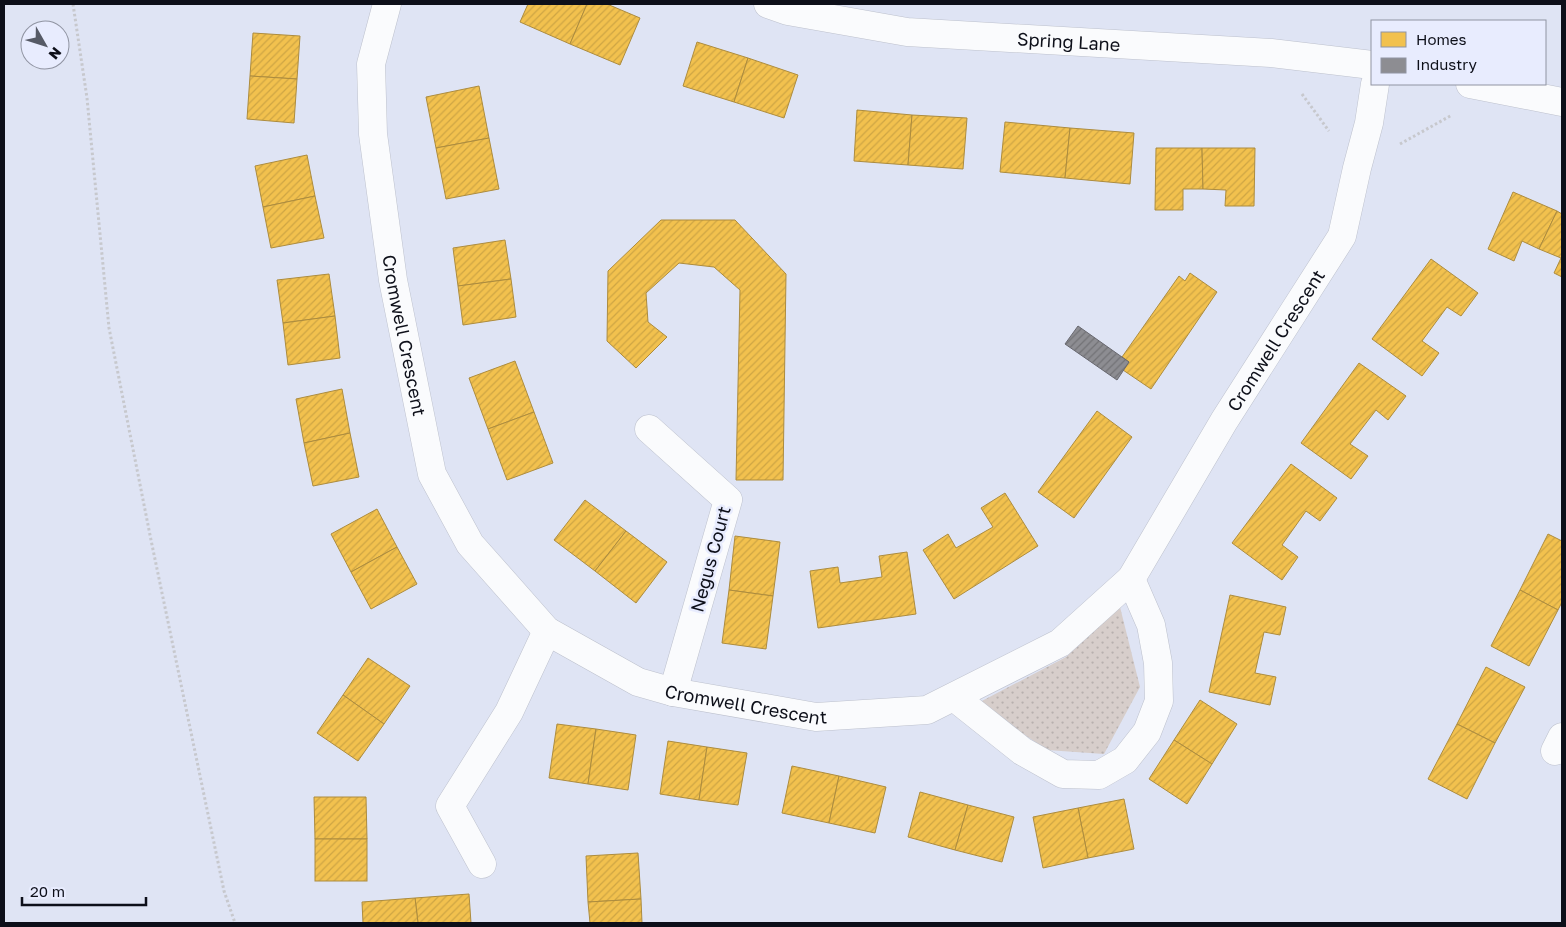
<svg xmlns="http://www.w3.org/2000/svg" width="1566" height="927" font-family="'Golos Text',sans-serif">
<defs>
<pattern id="grass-dots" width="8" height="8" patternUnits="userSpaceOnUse" patternTransform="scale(1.25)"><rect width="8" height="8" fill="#d7cecb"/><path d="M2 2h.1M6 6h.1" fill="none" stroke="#b7b0ae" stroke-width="1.8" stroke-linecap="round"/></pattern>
<pattern id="homes-hatch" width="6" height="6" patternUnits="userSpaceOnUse" patternTransform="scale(1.25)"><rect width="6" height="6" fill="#f2c14e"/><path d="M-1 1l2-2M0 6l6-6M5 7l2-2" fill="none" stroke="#cea544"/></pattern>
<pattern id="industry-hatch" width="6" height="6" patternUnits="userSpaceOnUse" patternTransform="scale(1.25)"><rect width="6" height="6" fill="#8d8d92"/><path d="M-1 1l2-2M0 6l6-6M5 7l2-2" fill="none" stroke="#727276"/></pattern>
</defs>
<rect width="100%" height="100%" fill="#dfe4f4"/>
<!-- grass -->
<polygon fill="url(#grass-dots)" points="1120,607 1140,687 1104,754 1047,750 978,703 1066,657"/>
<!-- homes -->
<g fill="url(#homes-hatch)" stroke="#ad8c3e">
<polygon points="528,4 587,4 570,44 520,22"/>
<polygon points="587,4 607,4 640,18 620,65 570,44"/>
<polygon points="253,33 300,36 297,79 250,76"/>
<polygon points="697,42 748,58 734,102 683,86"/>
<polygon points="748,58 798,75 784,118 734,102"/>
<polygon points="250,76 297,79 294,123 247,119"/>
<polygon points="479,86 489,138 436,148 426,97"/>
<polygon points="857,110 912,115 908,165 854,161"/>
<polygon points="912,115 967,118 963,169 908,165"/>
<polygon points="1005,122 1070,128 1065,178 1000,172"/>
<polygon points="1070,128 1134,133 1130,184 1065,178"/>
<polygon points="489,138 499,189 446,199 436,148"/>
<polygon points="1156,148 1202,148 1203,189 1183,189 1183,210 1155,210"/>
<polygon points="1202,148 1255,148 1254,206 1225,206 1226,190 1203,189"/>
<polygon points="307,155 315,196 263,207 255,166"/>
<polygon points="1513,192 1557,211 1539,249 1522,241 1514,261 1488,249"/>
<polygon points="315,196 324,238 271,248 263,207"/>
<polygon points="1557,211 1562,214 1562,277 1554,273 1561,258 1539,249"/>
<polygon points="661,220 735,220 786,274 783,480 736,480 740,290 714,267 679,263 646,293 648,322 667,337 636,368 607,341 608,271"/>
<polygon points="505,240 511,279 458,286 453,248"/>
<polygon points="1431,259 1478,293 1461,316 1447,307 1422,341 1439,353 1422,376 1372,339"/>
<polygon points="1190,273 1217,292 1151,389 1123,370 1129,362 1122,357 1179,276 1185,281"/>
<polygon points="329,274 335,316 283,323 277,280"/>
<polygon points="511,279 516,317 463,325 458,286"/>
<polygon points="335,316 340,358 288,365 283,323"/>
<polygon points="515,361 534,412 488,429 469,378"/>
<polygon points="1359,363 1406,396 1388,420 1376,410 1350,444 1368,456 1351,479 1301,443"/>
<polygon points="342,389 350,433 304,443 296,399"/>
<polygon points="1097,411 1132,437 1074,518 1038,492"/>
<polygon points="534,412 553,463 507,480 488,429"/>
<polygon points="350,433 359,477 313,486 304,443"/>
<polygon points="1291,464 1337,498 1320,521 1306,511 1282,545 1298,557 1282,580 1232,543"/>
<polygon points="1005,493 1038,546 954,599 923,550 948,534 956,548 993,527 981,508"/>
<polygon points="585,500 626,531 595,571 554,540"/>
<polygon points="377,509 397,547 351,572 331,534"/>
<polygon points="626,531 667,562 636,603 595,571"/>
<polygon points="1548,534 1562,541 1562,602 1558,610 1520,590"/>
<polygon points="735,536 780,542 773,596 729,590"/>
<polygon points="397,547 417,584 371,609 351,572"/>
<polygon points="907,552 916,614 818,628 810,571 838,567 840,583 882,577 879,556"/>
<polygon points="729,590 773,596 766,649 722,643"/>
<polygon points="1520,590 1558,610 1529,666 1491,646"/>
<polygon points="1230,595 1286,607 1280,635 1264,632 1255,673 1276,677 1270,705 1209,692"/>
<polygon points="368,658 410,686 384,724 343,695"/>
<polygon points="1486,667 1525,687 1495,743 1457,724"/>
<polygon points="343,695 384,724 358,761 317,733"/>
<polygon points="1200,700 1237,724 1212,764 1174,740"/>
<polygon points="557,724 596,729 588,784 549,778"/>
<polygon points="1457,724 1495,743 1467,799 1428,779"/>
<polygon points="596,729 636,735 628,790 588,784"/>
<polygon points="1174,740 1212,764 1187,804 1149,779"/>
<polygon points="668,741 707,747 699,800 660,794"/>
<polygon points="707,747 747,753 738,805 699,800"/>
<polygon points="792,766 839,776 829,823 782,813"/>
<polygon points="839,776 886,787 875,833 829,823"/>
<polygon points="920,792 968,805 955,850 908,837"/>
<polygon points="314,797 366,797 367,839 315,839"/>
<polygon points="1124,799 1134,849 1088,858 1078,808"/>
<polygon points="968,805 1014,817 1002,862 955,850"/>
<polygon points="1078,808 1088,858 1043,868 1033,817"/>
<rect x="315" y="839" width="52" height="42"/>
<polygon points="638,853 641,899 588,902 586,856"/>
<polygon points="469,894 471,923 418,923 415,898"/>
<polygon points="415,898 418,923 363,923 362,902"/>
<polygon points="641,899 642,923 590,923 588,902"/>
</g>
<!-- industry -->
<polygon fill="url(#industry-hatch)" stroke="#67676e" points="1078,326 1129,362 1117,380 1065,344"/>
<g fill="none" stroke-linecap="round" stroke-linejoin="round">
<!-- minor casing -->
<g stroke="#bdc1cd" stroke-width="29">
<g id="minor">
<path id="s1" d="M387 4 371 64 373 134 393 280 432 474 470 544 547 631 638 682 673 692 816 717 927 710 1060 643 1131 579 1224 421 1342 236 1357 168 1369 123 1375 84"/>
<path id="s2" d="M768 4 788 11 907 32 1271 53 1372 65"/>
<polyline points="1470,84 1562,102"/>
<polyline points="649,429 728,500 673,692"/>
<polyline points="954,697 1022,751 1063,774 1099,775 1125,760 1147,732 1159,701 1158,663 1151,625 1131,579"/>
<polyline points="1555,751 1562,737"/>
<polyline points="482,864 450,806 509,712 547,631"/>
</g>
</g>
<!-- path -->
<g stroke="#c7c8cd" stroke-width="3" stroke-dasharray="2.5 2.5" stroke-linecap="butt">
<polyline points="73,4 87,98 109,328 151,540 224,891 235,923"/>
<polyline points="1302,94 1329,131"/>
<polyline points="1400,144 1452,115"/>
</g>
<!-- minor -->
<use href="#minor" stroke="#fafbfd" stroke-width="28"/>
</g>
<g text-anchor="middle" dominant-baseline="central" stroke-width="5" stroke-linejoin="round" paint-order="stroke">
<!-- street labels -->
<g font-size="18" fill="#0d0f19" stroke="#e8ecfe">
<text stroke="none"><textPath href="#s2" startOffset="304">Spring Lane</textPath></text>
<text stroke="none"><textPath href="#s1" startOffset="336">Cromwell Crescent</textPath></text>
<text stroke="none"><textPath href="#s1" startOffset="1594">Cromwell Crescent</textPath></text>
<text transform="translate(710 559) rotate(-75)">Negus Court</text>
<text stroke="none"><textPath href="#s1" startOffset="888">Cromwell Crescent</textPath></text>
</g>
</g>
<!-- border -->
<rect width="1566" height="927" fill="none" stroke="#0d0f19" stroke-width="10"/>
<!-- legend -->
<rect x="1371" y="20" width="175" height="65" fill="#e8ecfe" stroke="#9094a2"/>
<rect x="1381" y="32" width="25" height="15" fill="#f2c14e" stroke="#9094a2"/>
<text x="1416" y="45" font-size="15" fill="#0d0f19">Homes</text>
<rect x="1381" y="58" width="25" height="15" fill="#8d8d92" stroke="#9094a2"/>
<text x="1416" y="70" font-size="15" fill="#0d0f19">Industry</text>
<!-- north arrow -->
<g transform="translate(45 45) rotate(129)"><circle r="24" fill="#e8ecfe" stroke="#9094a2"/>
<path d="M0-4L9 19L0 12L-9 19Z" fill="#565a66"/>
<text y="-8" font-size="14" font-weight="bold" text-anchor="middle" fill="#0d0f19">N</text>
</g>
<!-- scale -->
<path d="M22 897v8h124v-8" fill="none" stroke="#0d0f19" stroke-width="2.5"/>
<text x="30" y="897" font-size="15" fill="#0d0f19" stroke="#e8ecfe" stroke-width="4" paint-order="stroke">20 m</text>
</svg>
